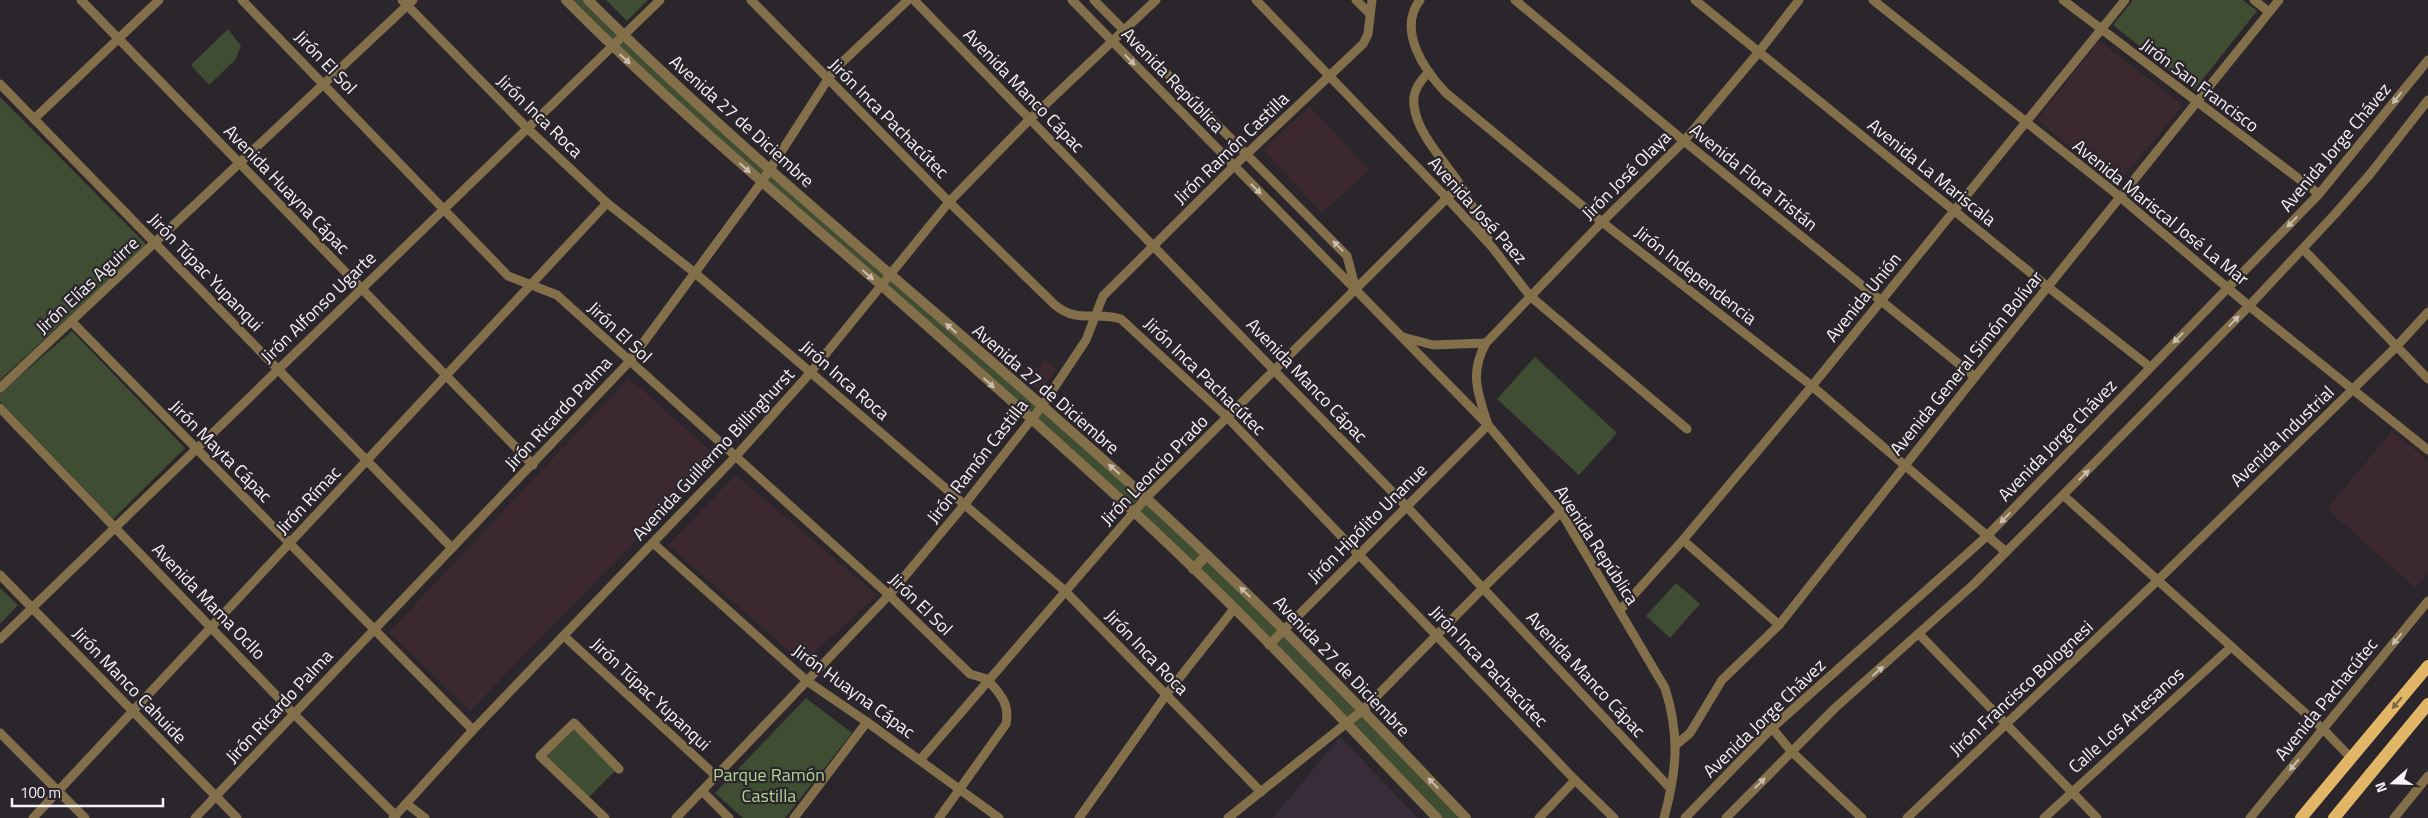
<svg xmlns="http://www.w3.org/2000/svg" width="2428" height="818" font-family="'Titillium Web',sans-serif">
<rect width="100%" height="100%" fill="#2b252c"/>
<!-- built -->
<polygon fill="#372c38" points="1340,737 1418,818 1273,818"/>
<!-- education -->
<g fill="#3b292f">
<polygon points="2099,41 2183,105 2117,184 2037,120"/>
<polygon points="1310,106 1369,170 1322,213 1263,149"/>
<polygon points="1045,360 1057,370 1042,388 1034,387 1019,375 1030,363 1037,369"/>
<polygon points="629,378 717,457 470,711 389,632"/>
<polygon points="2392,431 2428,461 2428,573 2416,588 2327,509"/>
<polygon points="736,475 877,595 803,663 668,545"/>
</g>
<!-- green -->
<g fill="#3f4d33">
<polygon points="572,0 583,0 619,35 612,41"/>
<polygon points="606,0 648,0 627,21"/>
<polygon points="2133,0 2243,0 2257,11 2194,90 2113,25"/>
<polygon points="228,29 241,46 235,60 209,85 191,65"/>
<polygon points="624,40 765,170 760,177 617,47"/>
<polygon points="0,97 147,245 0,380"/>
<polygon points="771,174 886,276 880,282 765,182"/>
<polygon points="892,280 1037,406 1029,414 886,287"/>
<polygon points="72,331 185,448 113,519 0,401 0,393"/>
<polygon points="1535,357 1617,433 1579,475 1497,399"/>
<polygon points="1043,410 1142,497 1132,505 1035,420"/>
<polygon points="1148,501 1358,709 1346,719 1138,511"/>
<polygon points="1676,583 1700,604 1670,638 1646,616"/>
<polygon points="0,588 18,605 0,624"/>
<polygon points="806,698 852,733 785,818 743,818 715,793"/>
<polygon points="1363,715 1462,818 1442,818 1351,725"/>
<polygon points="574,728 616,770 588,798 546,756"/>
</g>
<g fill="none" stroke-linecap="round" stroke-linejoin="round">
<!-- minor -->
<g stroke="#836f4a" stroke-width="9">
<polyline points="81,0 533,465"/>
<polyline points="242,0 508,276 557,295 889,595 970,674 987,679"/>
<polyline points="402,0 527,128 607,203 695,273 1065,591 1261,792"/>
<path d="M751 0 949 202 1055 305C1078 324 1095 311 1121 319L1227 417 1575 780 1614 818"/>
<polyline points="914,0 1407,507 1670,788"/>
<path d="M1072 0 1488 425 1561 512 1665 688C1680 735 1677 770 1664 818"/>
<polyline points="1094,0 1347,256 1356,290"/>
<polyline points="1256,0 1447,198 1492,247 1530,296 1687,429"/>
<polyline points="1356,0 1370,14"/>
<path d="M1420 0C1397 30 1424 70 1446 93L1602 222 1812 386 2005 551"/>
<polyline points="1515,0 1684,141 1975,377"/>
<polyline points="1695,0 2048,287 2150,367"/>
<polyline points="1873,0 2119,196 2249,306 2428,450"/>
<polyline points="2063,0 2319,194"/>
<polyline points="2254,0 2269,12"/>
<path d="M1429 72C1419 82 1412 92 1414 106 1418 135 1443 159 1459 183 1470 200 1479 219 1488 238"/>
<polyline points="0,84 452,548"/>
<polyline points="34,119 159,0"/>
<polyline points="2303,249 2428,379"/>
<polyline points="72,322 473,730"/>
<polyline points="1403,337 1433,345 1486,343"/>
<polyline points="0,388 413,0"/>
<polyline points="0,408 295,715 396,816"/>
<polyline points="2063,495 2324,730 2351,758"/>
<polyline points="1683,540 1779,625"/>
<polyline points="653,543 807,681 867,722 999,818"/>
<polyline points="0,575 237,818"/>
<polyline points="1621,609 1683,540 1812,386 2125,0"/>
<polyline points="1919,634 2097,818"/>
<polyline points="564,636 716,776"/>
<polyline points="0,639 660,0"/>
<path d="M1269 645 1488 425C1478 394 1469 373 1486 343L1602 222 1684 141 1758 53 1799 0"/>
<polyline points="1772,728 1791,751 1862,818"/>
<polyline points="0,733 85,818"/>
<polyline points="1677,744 1690,733 1722,680 1779,625 1975,377 2279,0"/>
<polyline points="920,760 1146,498 1460,185"/>
<polyline points="702,791 729,818"/>
<polyline points="407,804 425,818"/>
<polyline points="33,818 607,203"/>
<polyline points="195,818 629,362 761,183 828,79 837,67 908,0"/>
<polyline points="393,818 473,730 736,456 811,372 949,202 1029,120 1156,0"/>
<polyline points="605,818 540,756 574,723 619,769"/>
<polyline points="676,818 889,595 965,504 1042,406 1086,340 1103,296 1234,166 1363,44 1368,34 1372,0"/>
<polyline points="794,818 867,722"/>
<path d="M939 818 1006 724C1010 703 1000 694 987 679"/>
<polyline points="1079,818 1166,695 1233,610"/>
<polyline points="1228,818 1363,710 1484,587 1561,512"/>
<polyline points="1539,818 1575,780"/>
<polyline points="1685,818 1772,728 1987,536 2319,194 2428,60"/>
<polyline points="1726,818 1835,708 1974,584 2063,495 2249,306 2335,214 2371,173 2428,100"/>
<polyline points="1907,818 2157,581 2396,347 2428,312"/>
<polyline points="2044,818 2230,648"/>
<polyline points="2250,818 2428,601"/>
<polyline points="2394,818 2428,776"/>
</g>
<!-- tertiary -->
<g stroke="#836f4a" stroke-width="10">
<path d="M566 0C666 101 775 193 882 286 966 360 1050 435 1133 511 1239 608 1337 714 1437 818"/>
<path d="M588 0C765 176 962 330 1146 498 1258 600 1362 709 1466 818"/>
<polyline points="1193,569 1207,555"/>
</g>
<!-- primary -->
<g stroke="#e1b666" stroke-width="12">
<polyline points="2301,818 2428,666"/>
<polyline points="2334,818 2428,704"/>
</g>
</g>
<!-- one-way arrows -->
<defs><path id="oneway-solid" d="M-6-.8H1V-3.2L6.5 0L1 3.2V.8H-6Z" transform="scale(1.25)"/></defs>
<g fill="#c9beb2">
<use href="#oneway-solid" transform="translate(625 59) rotate(42)"/>
<use href="#oneway-solid" transform="translate(1130 60) rotate(46)"/>
<use href="#oneway-solid" transform="translate(2397 98) rotate(129)"/>
<use href="#oneway-solid" transform="translate(745 168) rotate(42)"/>
<use href="#oneway-solid" transform="translate(1256 189) rotate(45)"/>
<use href="#oneway-solid" transform="translate(2292 222) rotate(134)"/>
<use href="#oneway-solid" transform="translate(1338 246) rotate(-135)"/>
<use href="#oneway-solid" transform="translate(868 275) rotate(41)"/>
<use href="#oneway-solid" transform="translate(2234 321) rotate(-46)"/>
<use href="#oneway-solid" transform="translate(951 328) rotate(-139)"/>
<use href="#oneway-solid" transform="translate(2178 338) rotate(134)"/>
<use href="#oneway-solid" transform="translate(989 383) rotate(42)"/>
<use href="#oneway-solid" transform="translate(1114 469) rotate(-139)"/>
<use href="#oneway-solid" transform="translate(2084 475) rotate(-45)"/>
<use href="#oneway-solid" transform="translate(2005 518) rotate(134)"/>
<use href="#oneway-solid" transform="translate(1245 592) rotate(-136)"/>
<use href="#oneway-solid" transform="translate(2397 639) rotate(129)"/>
<use href="#oneway-solid" transform="translate(1878 671) rotate(-41)"/>
<use href="#oneway-solid" transform="translate(2294 765) rotate(130)"/>
<use href="#oneway-solid" transform="translate(1433 783) rotate(-134)"/>
<use href="#oneway-solid" transform="translate(1760 783) rotate(-46)"/>
</g>
<use fill="#7d6646" href="#oneway-solid" transform="translate(2397 703) rotate(130)"/>
<g text-anchor="middle" dominant-baseline="central" stroke-width="4.5" stroke-linejoin="round" paint-order="stroke">
<!-- street labels -->
<g font-size="18" fill="#f7f2f7" stroke="#2b252c">
<text transform="translate(326 62) rotate(46)">Jirón El Sol</text>
<text transform="translate(1173 80) rotate(46)">Avenida República</text>
<text transform="translate(2200 85) rotate(37)">Jirón San Francisco</text>
<text transform="translate(1024 90) rotate(46)">Avenida Manco Cápac</text>
<text transform="translate(540 116) rotate(44)">Jirón Inca Roca</text>
<text transform="translate(889 118) rotate(45)">Jirón Inca Pachacútec</text>
<text transform="translate(742 121) rotate(42)">Avenida 27 de Diciembre</text>
<text transform="translate(2335 147) rotate(-50)">Avenida Jorge Chávez</text>
<text transform="translate(1231 148) rotate(-44)">Jirón Ramón Castilla</text>
<text transform="translate(1932 172) rotate(39)">Avenida La Mariscala</text>
<text transform="translate(1626 175) rotate(-45)">Jirón José Olaya</text>
<text transform="translate(1754 177) rotate(39)">Avenida Flora Tristán</text>
<text transform="translate(287 189) rotate(46)">Avenida Huayna Cápac</text>
<text transform="translate(1478 210) rotate(48)">Avenida José Paez</text>
<text transform="translate(2161 212) rotate(39)">Avenida Mariscal José La Mar</text>
<text transform="translate(206 272) rotate(46)">Jirón Túpac Yupanqui</text>
<text transform="translate(1696 275) rotate(38)">Jirón Independencia</text>
<text transform="translate(87 285) rotate(-43)">Jirón Elías Aguirre</text>
<text transform="translate(1863 297) rotate(-51)">Avenida Unión</text>
<text transform="translate(318 307) rotate(-44)">Jirón Alfonso Ugarte</text>
<text transform="translate(620 332) rotate(43)">Jirón El Sol</text>
<text transform="translate(1966 363) rotate(-51)">Avenida General Simón Bolívar</text>
<text transform="translate(1205 376) rotate(44)">Jirón Inca Pachacútec</text>
<text transform="translate(845 380) rotate(41)">Jirón Inca Roca</text>
<text transform="translate(1307 380) rotate(46)">Avenida Manco Cápac</text>
<text transform="translate(1046 389) rotate(41)">Avenida 27 de Diciembre</text>
<text transform="translate(558 413) rotate(-47)">Jirón Ricardo Palma</text>
<text transform="translate(2282 436) rotate(-44)">Avenida Industrial</text>
<text transform="translate(2057 440) rotate(-46)">Avenida Jorge Chávez</text>
<text transform="translate(221 451) rotate(45)">Jirón Mayta Cápac</text>
<text transform="translate(713 454) rotate(-47)">Avenida Guillermo Billinghurst</text>
<text transform="translate(977 461) rotate(-52)">Jirón Ramón Castilla</text>
<text transform="translate(1154 470) rotate(-46)">Jirón Leoncio Prado</text>
<text transform="translate(308 500) rotate(-47)">Jirón Rímac</text>
<text transform="translate(1367 523) rotate(-45)">Jirón Hipólito Unanue</text>
<text transform="translate(1597 545) rotate(57)">Avenida República</text>
<text transform="translate(209 601) rotate(46)">Avenida Mama Ocllo</text>
<text transform="translate(921 604) rotate(44)">Jirón El Sol</text>
<text transform="translate(1147 652) rotate(46)">Jirón Inca Roca</text>
<text transform="translate(1342 666) rotate(46)">Avenida 27 de Diciembre</text>
<text transform="translate(1489 666) rotate(46)">Jirón Inca Pachacútec</text>
<text transform="translate(1586 674) rotate(47)">Avenida Manco Cápac</text>
<text transform="translate(130 685) rotate(46)">Jirón Manco Cahuide</text>
<text transform="translate(2021 688) rotate(-43)">Jirón Francisco Bolognesi</text>
<text transform="translate(854 691) rotate(36)">Jirón Huayna Cápac</text>
<text transform="translate(651 694) rotate(43)">Jirón Túpac Yupanqui</text>
<text transform="translate(2326 699) rotate(-51)">Avenida Pachacútec</text>
<text transform="translate(279 706) rotate(-47)">Jirón Ricardo Palma</text>
<text transform="translate(1764 718) rotate(-44)">Avenida Jorge Chávez</text>
<text transform="translate(2126 720) rotate(-42)">Calle Los Artesanos</text>
</g>
<!-- park labels -->
<g font-size="18" fill="#b0d490" stroke="#2b252c">
<text x="769" y="774">Parque Ramón<tspan x="769" dy="21">Castilla</tspan></text>
</g>
</g>
<!-- north arrow -->
<g transform="translate(2393 783) rotate(250)" stroke="#2b252c" stroke-width="4" paint-order="stroke">
<path d="M0-4L9 19L0 12L-9 19Z" fill="#f7f2f7"/>
<text y="-8" font-size="14" font-weight="bold" text-anchor="middle" fill="#f7f2f7">N</text>
</g>
<!-- scale -->
<path d="M12 798v8h151v-8" fill="none" stroke="#f7f2f7" stroke-width="2.5"/>
<text x="20" y="798" font-size="15" fill="#f7f2f7" stroke="#2b252c" stroke-width="4" paint-order="stroke">100 m</text>
</svg>
